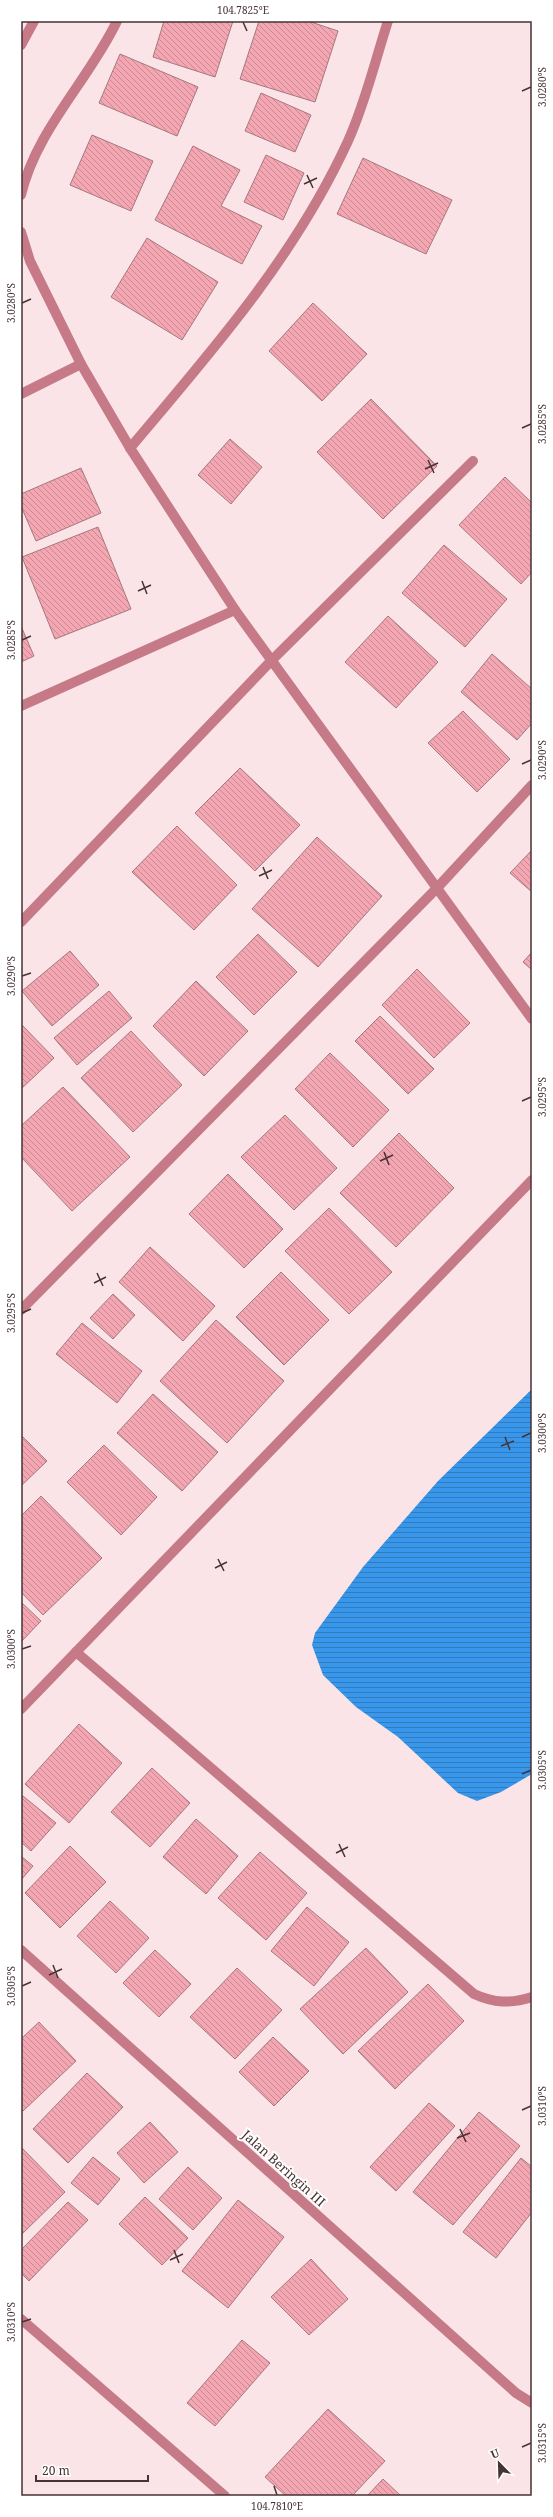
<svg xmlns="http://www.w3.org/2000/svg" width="553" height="2517" font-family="'Noto Serif',serif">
<defs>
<pattern id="water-rules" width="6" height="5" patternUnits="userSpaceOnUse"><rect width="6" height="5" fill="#3897eb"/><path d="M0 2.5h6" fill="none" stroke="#317cbf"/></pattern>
<pattern id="building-back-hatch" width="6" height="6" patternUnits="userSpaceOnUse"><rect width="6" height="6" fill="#f4a7b2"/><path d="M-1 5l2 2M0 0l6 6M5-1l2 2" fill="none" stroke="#c78992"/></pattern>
</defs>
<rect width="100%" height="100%" fill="#fae4e7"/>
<!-- water -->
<polygon fill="url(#water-rules)" points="532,1389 532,1774 501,1792 477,1801 458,1793 398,1737 356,1707 323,1675 312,1645 315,1633 363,1567 438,1481"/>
<!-- building -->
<g fill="url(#building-back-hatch)" stroke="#a7777e">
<polygon points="164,21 233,21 215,77 153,57"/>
<polygon points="259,21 308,21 338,31 315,102 240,79"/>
<polygon points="120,54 198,87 177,136 99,103"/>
<polygon points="261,93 311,115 295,152 245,131"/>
<polygon points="92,135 153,161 131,211 70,185"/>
<polygon points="193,146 240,170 221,206 262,226 242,264 155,220"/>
<polygon points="266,155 304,173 283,220 244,202"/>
<polygon points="363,158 452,200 426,254 337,214"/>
<polygon points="147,238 218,282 182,340 111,297"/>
<polygon points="313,303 367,354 322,401 269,351"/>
<polygon points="371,399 437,466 383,519 317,452"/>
<polygon points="230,439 262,467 231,504 198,475"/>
<polygon points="81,468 101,513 36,541 21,506 21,494"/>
<polygon points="505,477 532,503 532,572 521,584 459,525"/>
<polygon points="98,527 131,609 55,639 22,557"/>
<polygon points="444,545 507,599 465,647 402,593"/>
<polygon points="388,616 438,662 396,708 345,662"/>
<polygon points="21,626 34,656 21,662"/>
<polygon points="492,654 532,689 532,723 517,740 461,692"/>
<polygon points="463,711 510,759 477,792 428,743"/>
<polygon points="240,768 300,825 255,871 195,813"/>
<polygon points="177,826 237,885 194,930 132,872"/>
<polygon points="317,837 382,896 318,967 252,909"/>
<polygon points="532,850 532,892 510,873"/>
<polygon points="258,934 297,972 254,1015 216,977"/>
<polygon points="70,951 99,985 52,1026 22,991"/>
<polygon points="532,952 532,970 523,962"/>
<polygon points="417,969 470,1023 434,1058 382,1005"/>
<polygon points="196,981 248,1031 204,1076 153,1026"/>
<polygon points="109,991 132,1018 77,1065 54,1038"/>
<polygon points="380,1016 434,1069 408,1094 355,1041"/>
<polygon points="21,1024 54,1058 21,1089"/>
<polygon points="131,1031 182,1085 133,1132 81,1078"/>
<polygon points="330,1053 389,1110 353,1147 295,1089"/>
<polygon points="63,1087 130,1157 72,1211 21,1157 21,1126"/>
<polygon points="285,1115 337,1168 294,1210 241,1157"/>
<polygon points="399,1133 454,1188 396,1247 340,1193"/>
<polygon points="228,1174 283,1229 244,1268 189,1214"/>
<polygon points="329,1208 392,1272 349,1314 285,1251"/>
<polygon points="150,1247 215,1306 183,1341 119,1282"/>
<polygon points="281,1272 329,1320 284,1365 236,1317"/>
<polygon points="113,1294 135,1315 113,1339 90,1318"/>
<polygon points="216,1320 284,1381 227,1443 160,1381"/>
<polygon points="82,1323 142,1371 117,1403 56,1354"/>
<polygon points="153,1394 218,1452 182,1491 117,1433"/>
<polygon points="21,1435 47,1461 21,1486"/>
<polygon points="104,1445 157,1497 121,1535 67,1482"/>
<polygon points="41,1496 102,1558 43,1615 21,1592 21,1516"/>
<polygon points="21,1602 41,1621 21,1642"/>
<polygon points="79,1724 122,1763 69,1823 25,1784"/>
<polygon points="152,1768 190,1803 150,1847 111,1812"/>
<polygon points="23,1796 56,1823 31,1851 21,1842 21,1798"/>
<polygon points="196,1819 238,1856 206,1894 163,1857"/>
<polygon points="70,1846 106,1882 60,1928 25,1893"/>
<polygon points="260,1852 307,1893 266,1940 218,1898"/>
<polygon points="21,1856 33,1866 21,1880"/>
<polygon points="110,1901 149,1938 116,1973 77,1936"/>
<polygon points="307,1907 349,1942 314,1986 271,1951"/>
<polygon points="366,1948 408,1992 343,2054 300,2009"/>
<polygon points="155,1950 191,1984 159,2017 123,1983"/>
<polygon points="237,1968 282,2010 235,2059 190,2017"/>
<polygon points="428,1984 464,2021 395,2089 358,2051"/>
<polygon points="39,2022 76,2061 23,2111 21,2109 21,2039"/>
<polygon points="273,2037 309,2071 274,2106 239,2072"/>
<polygon points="87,2073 123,2107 68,2163 33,2129"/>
<polygon points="429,2103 455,2126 396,2191 370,2167"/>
<polygon points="479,2112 520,2146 453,2225 413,2192"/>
<polygon points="150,2122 178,2152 144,2183 117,2153"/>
<polygon points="21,2147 65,2192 21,2235"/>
<polygon points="93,2157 120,2179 98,2205 71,2183"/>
<polygon points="521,2158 532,2167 532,2212 496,2258 463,2232"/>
<polygon points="188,2167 222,2198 193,2230 159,2199"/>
<polygon points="145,2197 188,2238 162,2265 119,2224"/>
<polygon points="238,2200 284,2237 228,2308 182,2271"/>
<polygon points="68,2202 88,2220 29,2281 21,2273 21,2250"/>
<polygon points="311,2259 348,2299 309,2335 271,2297"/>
<polygon points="242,2340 270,2363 215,2426 187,2403"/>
<polygon points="328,2409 385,2461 352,2496 286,2496 265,2477"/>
<polygon points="383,2479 401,2496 367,2496"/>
</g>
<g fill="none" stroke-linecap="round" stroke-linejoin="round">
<!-- minor -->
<g stroke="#c67986" stroke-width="10">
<polyline points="21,45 34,21"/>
<path d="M21 195C36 130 89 80 117 21"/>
<polyline points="21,232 30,261 81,364 130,448 235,610 532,1019"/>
<polyline points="21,394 81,364"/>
<path d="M130 448C211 352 295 257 348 141 365 104 375 61 388 21"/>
<polyline points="21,706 235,610"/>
<polyline points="21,922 271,661 473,461"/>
<polyline points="21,1310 437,888 532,785"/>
<path d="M76 1652 474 1994C494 2003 510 2004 532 1997"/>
<polyline points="21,1709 532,1180"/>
<polyline points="21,1950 516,2393 532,2403"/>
<polyline points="21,2319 225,2496"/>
</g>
</g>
<!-- ticks -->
<path fill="none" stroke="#473235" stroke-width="1.5" d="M243 22 247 31M522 91 531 87M307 175 313 188M304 184 317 178M22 303 31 299M522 428 531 424M428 460 434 473M425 469 438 463M142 581 147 594M138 591 151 585M22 640 31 636M522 764 531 760M263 867 268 879M259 876 272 870M22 976 31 973M522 1101 531 1097M384 1152 389 1165M380 1161 393 1155M97 1273 103 1286M94 1283 106 1277M22 1313 31 1309M505 1437 510 1450M522 1437 531 1433M501 1446 514 1441M218 1559 224 1571M215 1568 227 1562M22 1649 31 1646M522 1774 531 1770M339 1844 345 1857M336 1853 348 1847M53 1965 58 1978M49 1975 62 1969M22 1986 31 1982M522 2110 531 2106M460 2129 466 2142M457 2138 470 2133M174 2250 179 2263M170 2260 183 2254M22 2322 31 2319M522 2447 531 2443M274 2486 277 2495"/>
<g text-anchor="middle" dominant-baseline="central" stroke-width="4" stroke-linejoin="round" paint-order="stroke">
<!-- street labels -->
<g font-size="13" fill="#473235" stroke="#fff">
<text transform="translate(284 2168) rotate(42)">Jalan Beringin III</text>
</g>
</g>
<!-- border -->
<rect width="553" height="2517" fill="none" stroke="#ffffff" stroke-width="44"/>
<!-- north arrow -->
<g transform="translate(499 2463) rotate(337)" stroke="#ffffff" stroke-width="3" paint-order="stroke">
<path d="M0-3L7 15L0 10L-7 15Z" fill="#473235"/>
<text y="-6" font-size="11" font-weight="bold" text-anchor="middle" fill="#473235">U</text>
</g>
<!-- scale -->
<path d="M36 2475v6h112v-6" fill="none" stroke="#473235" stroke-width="2"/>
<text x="42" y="2475" font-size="12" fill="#473235" stroke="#ffffff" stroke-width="3" paint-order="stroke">20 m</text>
<rect x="22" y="22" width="509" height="2473" fill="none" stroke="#473235" stroke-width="1.5"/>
<g font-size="10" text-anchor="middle" fill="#473235">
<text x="243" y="14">104.7825°E</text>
<text transform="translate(542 87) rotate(-90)" y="4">3.0280°S</text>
<text transform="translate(11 303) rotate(-90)" y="4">3.0280°S</text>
<text transform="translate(542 424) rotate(-90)" y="4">3.0285°S</text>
<text transform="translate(11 640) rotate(-90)" y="4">3.0285°S</text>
<text transform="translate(542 760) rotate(-90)" y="4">3.0290°S</text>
<text transform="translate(11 976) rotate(-90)" y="4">3.0290°S</text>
<text transform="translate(542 1097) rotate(-90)" y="4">3.0295°S</text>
<text transform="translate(11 1313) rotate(-90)" y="4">3.0295°S</text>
<text transform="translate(542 1433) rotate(-90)" y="4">3.0300°S</text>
<text transform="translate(11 1649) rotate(-90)" y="4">3.0300°S</text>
<text transform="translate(542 1770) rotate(-90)" y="4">3.0305°S</text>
<text transform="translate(11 1986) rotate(-90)" y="4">3.0305°S</text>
<text transform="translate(542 2106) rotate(-90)" y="4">3.0310°S</text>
<text transform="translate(11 2322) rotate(-90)" y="4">3.0310°S</text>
<text transform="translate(542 2443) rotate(-90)" y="4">3.0315°S</text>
<text x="277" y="2510">104.7810°E</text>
</g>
</svg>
